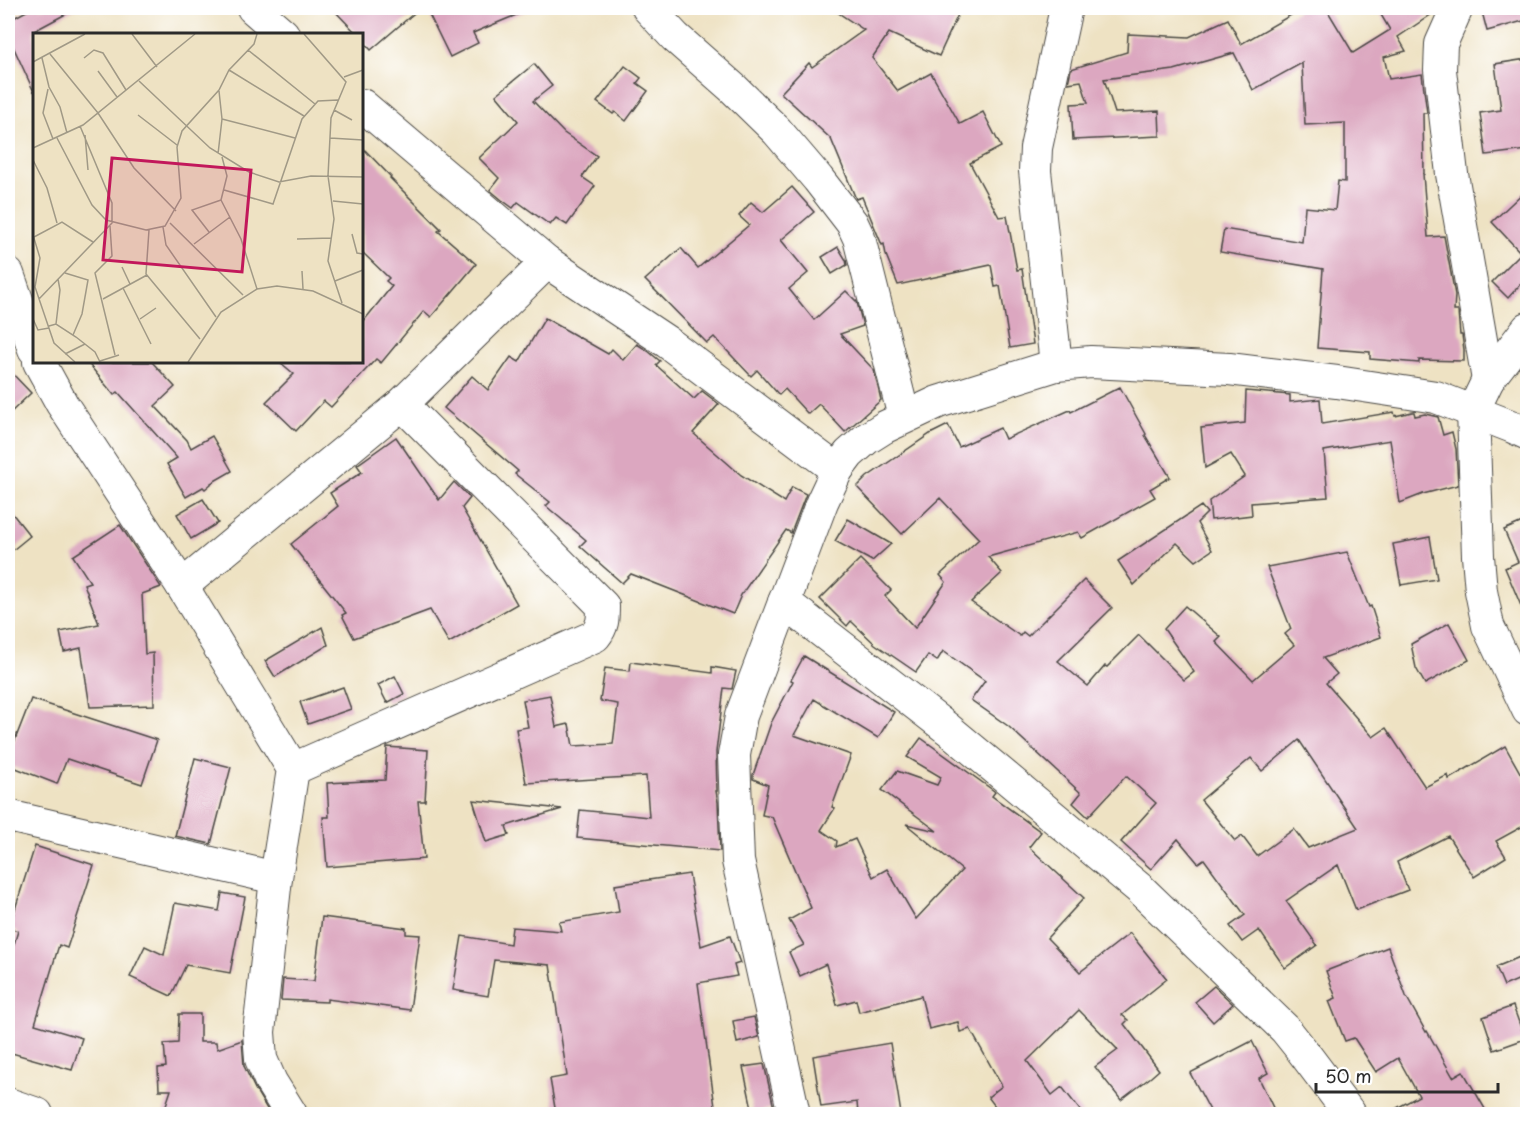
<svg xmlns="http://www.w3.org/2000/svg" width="1535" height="1122" font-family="'Playpen Sans',sans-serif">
<rect width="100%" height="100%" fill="#fff"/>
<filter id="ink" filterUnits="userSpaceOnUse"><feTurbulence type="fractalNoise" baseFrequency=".0167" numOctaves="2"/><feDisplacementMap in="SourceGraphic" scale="12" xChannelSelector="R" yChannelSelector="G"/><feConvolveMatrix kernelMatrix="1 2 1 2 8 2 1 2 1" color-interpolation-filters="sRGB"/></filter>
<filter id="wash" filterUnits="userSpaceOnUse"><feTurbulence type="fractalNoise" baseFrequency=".008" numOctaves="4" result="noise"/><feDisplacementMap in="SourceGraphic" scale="24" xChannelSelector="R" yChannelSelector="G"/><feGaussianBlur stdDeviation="1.35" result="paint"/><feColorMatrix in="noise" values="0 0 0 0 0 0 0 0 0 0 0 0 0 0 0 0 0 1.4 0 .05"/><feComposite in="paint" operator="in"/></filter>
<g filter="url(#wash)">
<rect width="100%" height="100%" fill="#eee2c3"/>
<g id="blocks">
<!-- building -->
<g fill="#dca7c0" fill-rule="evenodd">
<polygon points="32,8 77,8 34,31 34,92 12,44 8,46 8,21"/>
<polygon points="332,8 420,8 371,50 362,40 362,34 357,34"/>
<polygon points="426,8 533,8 473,33 478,43 450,57"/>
<polygon points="831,8 961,8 939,56 889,33 872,58 898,91 931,73 960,124 983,112 1001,147 970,163 999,217 1007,216 1017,270 1022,269 1033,344 1010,348 1000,286 995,287 991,265 898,285 886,255 884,244 882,245 862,197 856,199 831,139 781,93 809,63 812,67 864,30"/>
<polygon points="1303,8 1326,8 1353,53 1390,30 1377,8 1438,8 1435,12 1398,37 1406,51 1384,57 1389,79 1422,74 1427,113 1423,113 1424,174 1423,174 1428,237 1444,236 1455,295 1454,311 1458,311 1460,335 1462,335 1464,350 1464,361 1419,360 1419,363 1370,359 1370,352 1317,348 1323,269 1220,252 1224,229 1302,242 1305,207 1335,210 1338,181 1345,182 1345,123 1305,125 1302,63 1253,90 1234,53 1174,70 1104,79 1115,113 1159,111 1160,136 1073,140 1071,104 1088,103 1081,81 1068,83 1071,69 1127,52 1128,34 1189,37 1228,19 1241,44"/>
<polygon points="1481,8 1527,8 1527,20 1487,31"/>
<polygon points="1527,59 1527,150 1486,155 1480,113 1501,110 1495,64"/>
<polygon points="534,64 552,86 533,101 564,133 597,156 582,177 595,186 567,225 556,218 550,225 518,202 513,208 502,200 490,190 499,178 479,158 518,121 496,95"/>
<polygon points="625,66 641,78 637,83 648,91 626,121 615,112 613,114 597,102"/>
<polygon points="362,147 391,177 390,178 441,229 438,231 476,264 431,317 424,311 381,363 376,359 331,407 324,401 296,431 266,402 294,374 280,362 362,362 362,323 392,286 386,281 389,278 362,252"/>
<polygon points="792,187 814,212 781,240 808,273 789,289 814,320 846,291 857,302 863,326 840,334 874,370 881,400 845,432 819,404 808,414 785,389 779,395 757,370 751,376 714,337 707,343 645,280 681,248 698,268 749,225 739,216 751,202 763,212"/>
<polygon points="1527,189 1527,277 1508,298 1492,282 1521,253 1492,222"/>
<polygon points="838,247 846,260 847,265 832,274 822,257"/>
<polygon points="545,318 608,354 612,349 623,360 637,344 648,351 660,361 656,365 694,399 702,391 719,404 693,433 741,475 784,502 792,487 806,494 791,533 786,530 741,595 733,614 631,574 622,583 580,546 586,540 546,506 550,502 515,474 518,471 444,408 472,376 488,390 511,357 519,362"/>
<polygon points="87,362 152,362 175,387 155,406 187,440 191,448 212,436 232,471 211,483 211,484 205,489 203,487 186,497 167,464 177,458 118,392 114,395"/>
<polygon points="8,369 31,393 8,415"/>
<path d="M1120 387 1146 434 1145 435 1170 477 1150 489 1155 497 1082 538 1078 532 988 557 1002 573 971 602 1020 636 1023 632 1028 636 1084 580 1112 608 1058 661 1088 686 1105 666 1107 667 1139 635 1184 680 1194 672 1164 629 1185 606 1221 637 1216 642 1253 680 1294 645 1285 634 1291 629 1267 567 1347 552 1369 607 1371 606 1381 637 1323 658 1337 674 1326 683 1373 737 1386 728 1425 787 1448 775 1449 779 1505 746 1527 785V824L1496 841 1506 857 1474 877 1448 836 1397 862 1408 890 1356 910 1338 865 1286 901 1317 945 1285 968 1259 930 1242 942 1230 926 1245 915 1204 859 1198 863 1178 839 1151 869 1121 842 1156 803 1126 776 1088 817 1073 803 1081 793 1008 726 971 700 985 681 943 651 937 661 928 655 916 672 875 644 851 621 847 626 820 599 860 559 891 590 885 596 915 628 946 582 940 575 979 539 940 498 902 534 857 487 867 477 930 434 948 425 959 447 1000 428 1005 439 1070 410 1071 412ZM1299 740 1358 828 1308 848 1294 829 1257 856 1242 836 1235 841 1201 800 1251 758 1262 771Z"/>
<polygon points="1246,391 1290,395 1290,402 1320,399 1322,424 1394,412 1395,416 1412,412 1414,412 1415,416 1425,414 1438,417 1443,435 1452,432 1456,449 1458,485 1423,494 1400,503 1390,440 1324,451 1328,497 1251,503 1252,515 1211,520 1209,501 1245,476 1231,454 1205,468 1201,428 1245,423"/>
<polygon points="396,437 439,500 454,482 470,498 462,508 517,604 449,643 430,610 354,638 342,615 346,613 291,544 338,506 330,493 362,472 357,465"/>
<polygon points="203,499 218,523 191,539 177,514"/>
<polygon points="1201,506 1207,513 1197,523 1212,550 1196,561 1177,543 1134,585 1118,561"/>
<polygon points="8,508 30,536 8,554"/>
<polygon points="848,519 891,544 872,561 835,541"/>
<polygon points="1527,520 1527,620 1505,568 1518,562 1504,530"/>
<polygon points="120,525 161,587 142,594 145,654 153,653 154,705 90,707 81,648 64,652 60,632 99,624 84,584 90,582 73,556"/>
<polygon points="1430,537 1437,579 1401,585 1393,544"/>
<polygon points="1449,623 1469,660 1425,684 1416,668 1411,644"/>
<polygon points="322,627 328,645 275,677 265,661"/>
<polygon points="804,656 894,712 878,738 814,699 794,735 851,755 832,807 835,808 821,830 837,841 836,847 855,839 873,877 887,869 916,919 962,870 906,824 937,831 882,790 897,771 937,785 941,777 907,757 921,738 994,791 995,792 992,796 1041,832 1029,847 1084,898 1047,938 1080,972 1130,933 1167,979 1122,1015 1128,1020 1124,1024 1159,1070 1151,1077 1121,1100 1095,1067 1118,1050 1079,1010 1027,1061 1052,1095 1062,1087 1083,1114 1001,1114 988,1097 1002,1086 970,1029 960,1032 958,1022 929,1029 921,996 859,1012 856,1000 837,1005 826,964 800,976 789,952 804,945 789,920 811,908 772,817 762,815 768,785 753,779 753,775 771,723 793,681 791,680"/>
<polygon points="631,662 712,673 712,667 736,671 732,689 724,688 716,752 717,791 716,791 718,802 720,851 577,838 580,810 649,817 646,776 526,783 516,729 528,727 523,700 550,695 556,727 569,724 573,746 613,744 618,704 600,701 605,668 630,671"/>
<polygon points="395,676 404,694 387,703 378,685"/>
<polygon points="343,687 351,709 308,724 300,702"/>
<polygon points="31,699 157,740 142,784 67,759 57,784 8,765 8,758"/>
<polygon points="387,747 428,750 425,801 418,801 424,859 327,867 323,817 329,817 327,783 385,780"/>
<polygon points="195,758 231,767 211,844 175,836"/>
<polygon points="473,800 562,809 506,826 509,835 486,842"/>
<polygon points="35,846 94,865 67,948 59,945 35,1024 82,1038 72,1070 8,1052 8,964 18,931 9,928"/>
<polygon points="689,874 701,946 730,936 740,963 734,965 737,976 698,983 716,1114 556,1114 550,1079 567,1076 550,965 494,960 488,996 453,990 462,936 510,944 512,927 561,931 559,922 619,912 615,885"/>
<polygon points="222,893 245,897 230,973 186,965 171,996 130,977 145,946 164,955 175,903 219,911"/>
<polygon points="322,917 406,928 406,934 420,935 410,1010 327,999 327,1002 281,1000 283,979 314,981"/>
<polygon points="1388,947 1406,996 1426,1032 1427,1031 1453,1077 1463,1071 1488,1114 1386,1114 1419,1096 1398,1058 1376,1072 1354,1038 1345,1041 1329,1001 1336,998 1326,971"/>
<polygon points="1527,954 1527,976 1504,986 1496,967"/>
<polygon points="1214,986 1233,1004 1213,1022 1195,1002"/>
<polygon points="1513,1006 1525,1039 1494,1050 1483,1017"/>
<polygon points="179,1014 200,1014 200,1042 216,1042 217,1049 242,1040 244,1066 255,1089 270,1114 163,1114 171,1090 159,1090 158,1068 166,1067 164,1044 178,1043"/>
<polygon points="754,1017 759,1037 737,1043 733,1021"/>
<polygon points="1252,1041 1268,1073 1259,1078 1276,1114 1212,1114 1190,1073"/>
<polygon points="890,1043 901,1114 858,1114 857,1102 821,1107 813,1056"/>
<polygon points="764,1064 774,1108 753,1113 743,1067"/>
</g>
</g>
</g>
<g filter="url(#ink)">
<use href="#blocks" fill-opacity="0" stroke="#484642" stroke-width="1.5"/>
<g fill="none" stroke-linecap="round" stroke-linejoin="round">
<!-- minor casing -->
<g stroke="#484642" stroke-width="34">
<g id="minor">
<polyline points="253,8 283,34"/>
<polyline points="648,8 675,37 734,89 777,131 818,179 852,223 859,238 904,417"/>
<polyline points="1457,8 1441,44 1440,70 1452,174 1488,380"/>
<polyline points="362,105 547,262 667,342 837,470"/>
<polyline points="8,274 34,349"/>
<polyline points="1528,328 1488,380 1473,411 1478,556 1481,591 1488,626 1528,710"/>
<polyline points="39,362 62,404 182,586 293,769 276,878 259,1032 261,1059 271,1082 291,1114"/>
<polyline points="1056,365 1035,171 1036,148 1066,8"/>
<polyline points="182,586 402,404 547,262"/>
<polyline points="784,602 948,729 1140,889 1285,1029 1301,1049 1350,1114"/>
<path d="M293 769 595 636C603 626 603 619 603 606L402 404"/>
<polyline points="8,816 276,878"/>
<polyline points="8,1104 37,1114"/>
<polyline points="794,1114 738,861 734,755 741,716 822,502 837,470 849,454 866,439 885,427 938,402 1056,365 1091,362 1229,369 1337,382 1436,397 1513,427 1528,434"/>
</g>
</g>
<!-- minor -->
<use href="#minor" stroke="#fff" stroke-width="32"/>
</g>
</g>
<!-- overview -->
<g transform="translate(33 33)">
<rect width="330" height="330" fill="#eee2c3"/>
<path fill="none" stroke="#a09986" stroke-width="1.5" d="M99 1 124 34M271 1 313 49 298 85 295 143 301 186 295 228 309 270M215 17 282 71M17 21 65 80 101 135 143 178M9 25 16 54 27 74 34 100M51 25 61 17 70 20 93 57M0 29 52 1M196 37 271 83M65 38 84 64M311 44 330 37M106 48 177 115 216 139 246 149 278 143 330 144M15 56 10 80 20 106M301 77 319 87M105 82 144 112M189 86 262 105M52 102 55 137M24 105 59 172 73 187 113 197 132 193 148 165 144 114 149 98 186 57 196 37 221 11 224 1M297 105 330 107M0 115 50 92 162 1M185 121 189 86 186 58M189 124 194 143 188 167 208 206 224 256M0 127 14 155 24 190M191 157 240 171 269 86 285 68 305 67M300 168 330 171M137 190 210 262M77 193 79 223 62 240 82 322M130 194 133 212 183 284M116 197 113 241 167 306M176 199 159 177 188 167M319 201 324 220 330 221M0 202 7 225 2 254 21 310 42 329M1 204 29 189 60 209M264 206 298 205M161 211 197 184M89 234 97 251M269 238 270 256M32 240 55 247 49 281 40 302M302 248 330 237M90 255 118 311M6 266 79 190V170L47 93M70 266 114 242M0 286 5 297 16 295M107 286 123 275M23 291 27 257 25 246M16 293 23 291 43 304 62 319 67 329M32 321 52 311M67 328 86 322M155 329 188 279 224 256 244 253 280 258 330 281"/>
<path fill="#c2185b" fill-opacity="0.15" stroke="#c2185b" stroke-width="3" d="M79 125 218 137 209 239 70 227Z"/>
<rect width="330" height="330" fill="none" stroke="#2b2b2b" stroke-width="3"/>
</g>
<!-- margin -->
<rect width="1535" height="1122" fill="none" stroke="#fff" stroke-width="30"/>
<!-- scale -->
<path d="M1316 1083v9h182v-9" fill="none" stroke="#2b2b2b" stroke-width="3"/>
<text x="1325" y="1083" font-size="18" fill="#2b2b2b" stroke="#ffffff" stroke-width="4.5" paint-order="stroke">50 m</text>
</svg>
